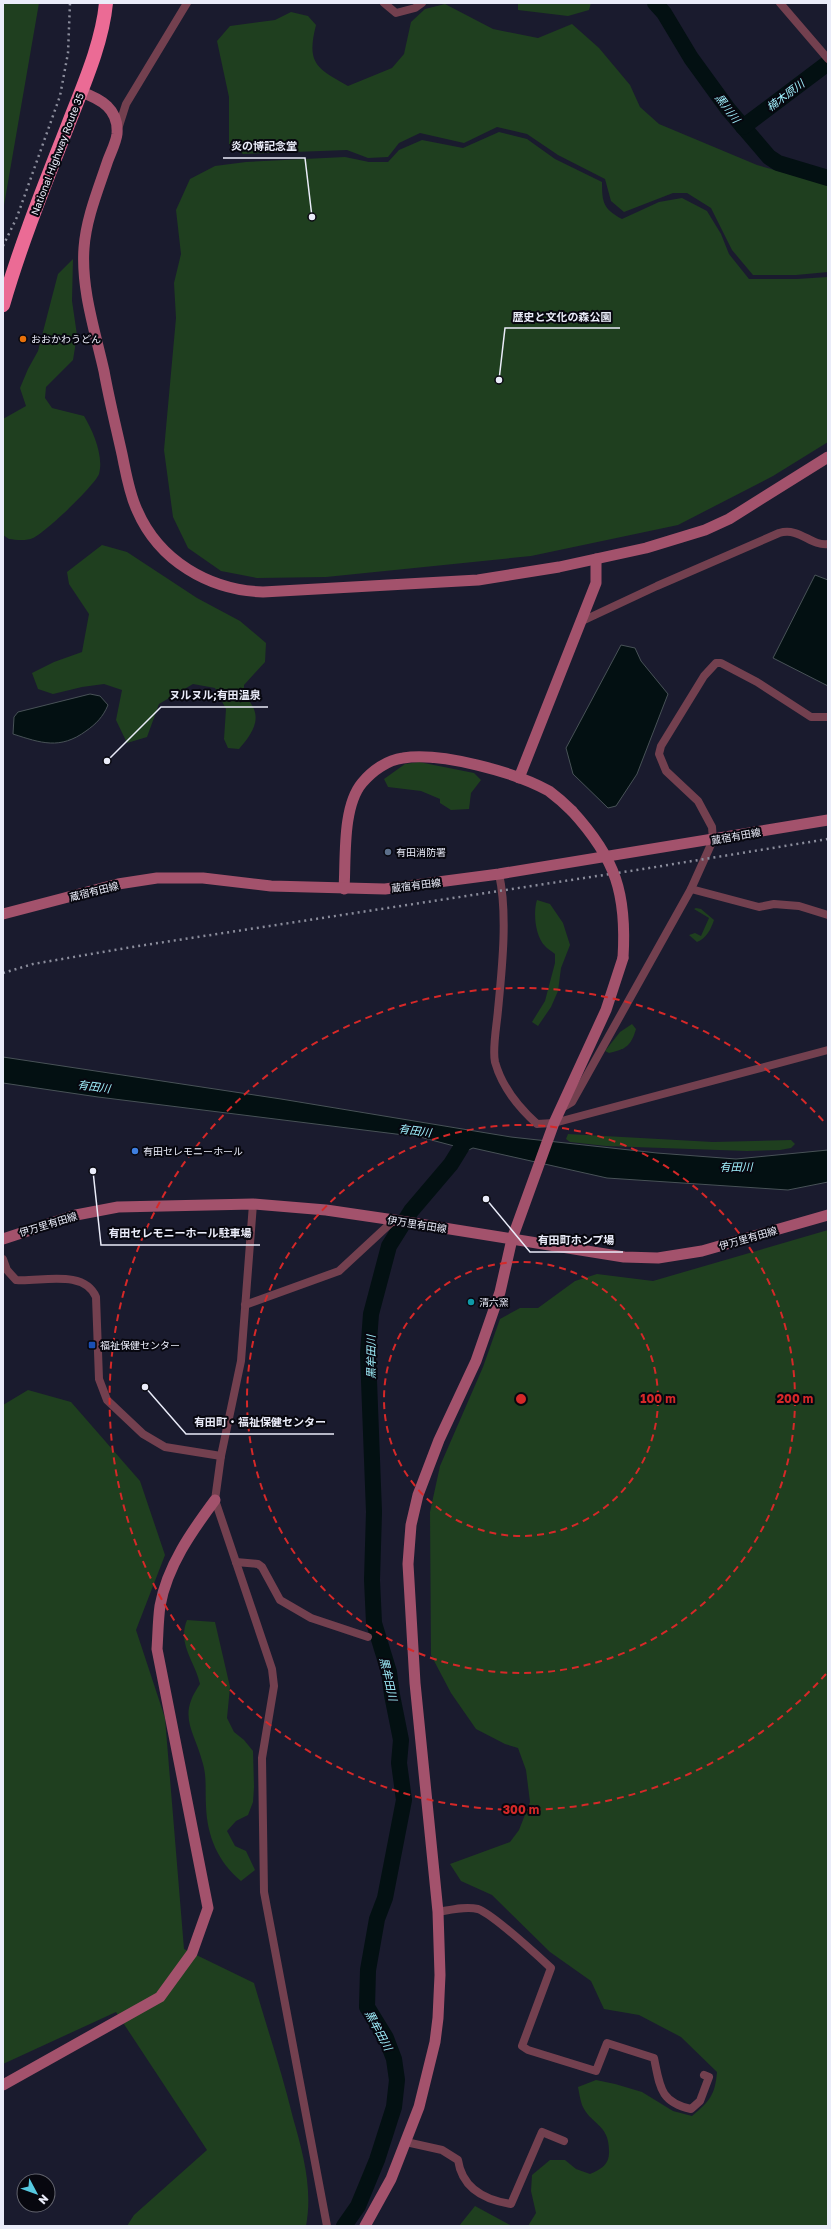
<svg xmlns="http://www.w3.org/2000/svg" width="831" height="2229" font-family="'Golos Text','Noto Sans JP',sans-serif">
<rect width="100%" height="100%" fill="#1a1b2e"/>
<!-- green -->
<g fill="#1f3f1f">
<polygon points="3,3 39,3 3,211"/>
<polygon points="518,3 591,3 589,10 568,16 518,10"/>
<path d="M445 4 493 29 538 38 572 24 599 48 630 85 640 107 659 124 757 165 828 185V272L796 275H753L732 250 711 208 687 193H673L624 212 611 201 605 179 558 155 527 134 497 127 464 143 420 133 399 143 388 157 368 158 347 150 243 154 229 144V97L217 41 230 26 275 20 291 12 308 16 316 25C306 64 317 68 348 86L392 68 404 54 411 22 425 9Z"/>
<path d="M499 132 527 139 555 159 602 182C602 202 603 209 622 219L659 202 682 198 707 211 721 234 729 254 749 279H797L828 277V442L773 476 678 525 531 556 326 577 257 578 221 571 188 548 173 517 164 450 176 318 174 283 181 254 176 210 190 179 215 166 246 162 345 157 369 162H388L399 150 422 140 463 148Z"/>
<path d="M73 259 72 301 77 335 73 360 46 387 45 398 52 408 84 416C93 431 104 456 99 474 95 485 45 533 33 538 27 541 16 540 9 539L3 535V419L26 406 20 388 28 369 38 351 58 274Z"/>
<path d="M102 545 127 552 197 598 240 621 266 643 265 662 244 685C244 698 248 697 253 707 261 723 249 737 239 749L228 748 224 739 226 709 215 688 193 684 159 704 147 737 127 743 116 720 122 690 104 684 82 687 53 694 38 689 32 673 54 662 82 652 89 614 69 584 67 572Z"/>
<polygon points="419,762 474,773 481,780 471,793 469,809 451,810 440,803 440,799 421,791 388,787 384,779 405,764"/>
<path d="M537 900 550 904 563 923 570 945 561 968 558 991 551 1007 538 1026 532 1022 545 1001 555 963V954C552 951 547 949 545 946 535 936 533 912 537 900Z"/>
<path d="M696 908 701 909 714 920C711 929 706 939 697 942L689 935 695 933 701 936 709 918 694 909Z"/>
<path d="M632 1024 636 1029C631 1046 626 1049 609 1053L605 1051 620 1032Z"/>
<polygon points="568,1134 713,1142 791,1140 795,1144 791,1148 780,1150 747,1151 606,1146 570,1142 566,1139"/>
<path d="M828 1230V2226H528L536 2213 531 2191 532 2175 550 2160H565L576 2169 590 2174C602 2169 610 2164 609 2150 609 2124 590 2124 582 2105 580 2099 579 2092 578 2087L596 2080 615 2084 642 2092 673 2111 692 2116C710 2101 715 2095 717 2072L681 2037 639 2015 604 2009 591 1981 550 1952 492 1895 461 1881 450 1864 510 1842 519 1830 530 1802 526 1770 518 1748 505 1744 476 1729 451 1693 431 1655 430 1512 440 1466 483 1367 500 1319 520 1308H538L575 1281 597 1274 653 1281Z"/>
<path d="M28 1390 71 1402 140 1481 165 1555 136 1630 165 1718 184 1949 254 1983C267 2028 282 2072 293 2118 303 2153 313 2189 306 2226H127L134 2215 207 2150 116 2012 3 2064V1405Z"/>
<path d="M187 1620 215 1622 230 1687 227 1718 234 1732 244 1740 253 1751 254 1787 253 1802 248 1815 236 1821 227 1831 235 1846 246 1851 255 1870 241 1881C218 1862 207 1836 206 1806 205 1792 207 1778 203 1764 194 1729 177 1717 200 1684 195 1661 177 1644 187 1620Z"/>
<polygon points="475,2206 512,2226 459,2226"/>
</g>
<!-- water -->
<g fill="#031012" stroke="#485257">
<polygon points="815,575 828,580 828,686 773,658"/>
<polygon points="621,645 635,648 641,661 668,694 637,774 616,806 608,808 573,774 566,748"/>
<path d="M90 694 100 696 108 705C103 717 96 724 86 731 60 750 41 743 13 734L14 717 18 712Z"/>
<polygon points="3,1057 281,1099 511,1137 657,1153 736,1159 828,1150 828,1182 788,1190 607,1178 473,1148 464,1152 458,1147 420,1137 98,1097 3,1083"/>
</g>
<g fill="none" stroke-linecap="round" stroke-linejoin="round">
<!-- river -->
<g stroke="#031012" stroke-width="16">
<polyline points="655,3 664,13 691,58 728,109 769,157 778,163 828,178"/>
<polyline points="743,127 828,63"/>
<polyline points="344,2226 358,2206 377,2160 394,2107 397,2080 394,2059 386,2038 367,2007 368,1970 377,1919 385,1898 404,1800 399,1763 401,1740 392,1695 389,1672 374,1623 372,1580 374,1512 368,1354 371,1314 389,1246 411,1211 451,1164 467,1138"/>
</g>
<!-- street -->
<g stroke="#73404f" stroke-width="8">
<polyline points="384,3 396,13 415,8 422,3"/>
<polyline points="780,3 828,59"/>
<polyline points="118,129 126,104 187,3"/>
<path d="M580 622 657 586 779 533C800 527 810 546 828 544"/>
<path d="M499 874C508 914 502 969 498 1010 497 1024 492 1049 495 1062 502 1087 518 1107 537 1124L554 1123 828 1050"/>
<polyline points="691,889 759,907 774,904 799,906 828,915"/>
<polyline points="560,1109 572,1102 691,889 713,840 712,827 698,801 666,771 659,754 661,746 704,676 716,663 721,663 757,682 811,717 828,717"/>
<polyline points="253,1204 241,1361 221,1456 215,1500 272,1669 274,1686 262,1758 264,1892 327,2226"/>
<path d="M3 1259 7 1270 16 1280C41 1282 84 1269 96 1297L99 1379 107 1400 143 1434 165 1447 221 1456"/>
<polyline points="245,1305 339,1271 394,1220"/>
<polyline points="236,1562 258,1564 262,1567 280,1600 311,1618 368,1637"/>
<path d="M438 1912C450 1910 465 1906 478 1909 492 1914 538 1956 551 1968L522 2046 528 2050 596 2071 607 2043 654 2058C660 2087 660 2102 691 2109L700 2101 709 2077 704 2075"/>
<path d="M406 2142 442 2150 458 2160C462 2188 485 2200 511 2204L542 2132 564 2141"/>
</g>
<!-- secondary -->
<g stroke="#a3526c" stroke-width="11">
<path d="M81 92C101 99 119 109 117 134 116 143 110 154 107 163 98 190 86 219 84 248 81 289 95 331 104 371 109 399 116 427 122 454 126 473 129 493 137 510 159 561 209 590 263 592L478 580 559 567 646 548 705 530 729 519 828 457"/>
<polyline points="519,778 596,583 596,559"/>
<path d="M344 889C346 859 342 807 362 783 372 771 387 760 403 758 441 752 515 772 549 791 557 797 565 804 572 811"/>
<polyline points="3,914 118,884 157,878 203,878 271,886 385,889 499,874 828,820"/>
<polyline points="3,1239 76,1215 118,1207 253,1204 326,1210 394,1220 624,1257 658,1258 702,1251 828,1215"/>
<path d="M3 2085 160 1997 192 1953 208 1908 157 1649C158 1635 158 1620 160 1606 167 1566 192 1531 215 1500"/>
<polyline points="365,2226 391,2179 419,2107 435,2042 438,2018 440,1975 438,1912 415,1683 408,1564 411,1525 418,1495 439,1440 476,1361 500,1292 512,1239 554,1123 606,1010 623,958"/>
</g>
<!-- highway -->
<path stroke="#eb6b95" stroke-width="14" d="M3 305C21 243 45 184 68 125 83 86 102 44 106 3"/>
<!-- rail -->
<g stroke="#8b8d9c" stroke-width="2.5" stroke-dasharray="2 4" stroke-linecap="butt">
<polyline points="3,246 17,217 60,96 68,53 70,3"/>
<polyline points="3,973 33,964 132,947 643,869 828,839"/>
</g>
<!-- secondary-bridge -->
<path stroke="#a3526c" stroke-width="11" d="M572 811C616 859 627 894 623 958"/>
</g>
<!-- distance rings -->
<g fill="none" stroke="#d62828" stroke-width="2" stroke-dasharray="7 5">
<circle cx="521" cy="1399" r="137"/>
<circle cx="521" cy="1399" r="274"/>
<path d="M826 1674A411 411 0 1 1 826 1124"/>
</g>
<!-- markers -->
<circle fill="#e8710a" stroke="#07070f" stroke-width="1.5" cx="23" cy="339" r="4"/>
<circle fill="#5c6f8a" stroke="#07070f" stroke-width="1.5" cx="388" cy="852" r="4"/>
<circle fill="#3f7fe0" stroke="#07070f" stroke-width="1.5" cx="135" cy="1151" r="4"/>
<circle fill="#0f9aa8" stroke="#07070f" stroke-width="1.5" cx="471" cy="1302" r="4"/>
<rect fill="#1a4fb4" stroke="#07070f" stroke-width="1.5" x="88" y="1341" width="8" height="8" rx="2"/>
<g text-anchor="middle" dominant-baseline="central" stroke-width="4" stroke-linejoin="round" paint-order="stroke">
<!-- street labels -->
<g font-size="10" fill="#eaecf9" stroke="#07070f">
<text transform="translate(57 154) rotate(-69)">National Highway Route 35</text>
<text transform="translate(736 836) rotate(-10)">蔵宿有田線</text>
<text transform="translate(416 885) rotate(-7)">蔵宿有田線</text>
<text transform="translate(94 891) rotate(-14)">蔵宿有田線</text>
<text transform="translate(48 1224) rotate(-17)">伊万里有田線</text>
<text transform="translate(417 1224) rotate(9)">伊万里有田線</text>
<text transform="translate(748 1238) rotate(-16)">伊万里有田線</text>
</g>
<!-- poi labels -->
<g font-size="10" fill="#eaecf9" stroke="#07070f" text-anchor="start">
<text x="31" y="339">おおかわうどん</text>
<text x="396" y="852">有田消防署</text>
<text x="143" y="1151">有田セレモニーホール</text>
<text x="479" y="1302">清六窯</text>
<text x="100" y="1345">福祉保健センター</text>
</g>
<!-- water labels -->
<g font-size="11" font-style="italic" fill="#a1f1fe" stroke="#07070f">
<text transform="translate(785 95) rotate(-37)">楠木原川</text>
<text transform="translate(728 108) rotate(53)">黒川川</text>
<text transform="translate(94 1086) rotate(8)">有田川</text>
<text transform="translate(415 1130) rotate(8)">有田川</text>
<text x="736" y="1166">有田川</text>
<text transform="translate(370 1357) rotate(-90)">黒牟田川</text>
<text transform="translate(389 1679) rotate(77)">黒牟田川</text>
<text transform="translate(379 2030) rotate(62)">黒牟田川</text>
</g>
</g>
<circle cx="521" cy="1399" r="6" fill="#d62828" stroke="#07070f" stroke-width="2"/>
<g font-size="12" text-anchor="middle" font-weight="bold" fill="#d62828" stroke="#07070f" stroke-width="4" stroke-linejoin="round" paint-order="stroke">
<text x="658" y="1403">100 m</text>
<text x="795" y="1403">200 m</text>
<text x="521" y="1814">300 m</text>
</g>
<!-- callouts -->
<path fill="none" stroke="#eaecf9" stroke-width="1.5" d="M312 217L305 158H223M499 380L505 328H620M107 761L161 707H268M93 1171L101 1245H260M486 1199L530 1252H623M145 1387L186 1434H334"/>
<g fill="#eaecf9" stroke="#07070f" stroke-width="1.5">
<circle cx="312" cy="217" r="4"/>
<circle cx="499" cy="380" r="4"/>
<circle cx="107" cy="761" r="4"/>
<circle cx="93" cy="1171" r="4"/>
<circle cx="486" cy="1199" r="4"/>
<circle cx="145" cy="1387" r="4"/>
</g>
<g font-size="11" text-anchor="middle" font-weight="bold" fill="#eaecf9" stroke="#07070f" stroke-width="4" stroke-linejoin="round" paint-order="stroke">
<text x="264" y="150">炎の博記念堂</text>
<text x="562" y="321">歴史と文化の森公園</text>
<text x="215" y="699">ヌルヌル;有田温泉</text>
<text x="180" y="1237">有田セレモニーホール駐車場</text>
<text x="576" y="1244">有田町ホンプ場</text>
<text x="260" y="1426">有田町・福祉保健センター</text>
</g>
<!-- border -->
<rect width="831" height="2229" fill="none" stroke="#eaecf9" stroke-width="8"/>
<!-- north arrow -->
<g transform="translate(36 2193) rotate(131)"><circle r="19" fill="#07070f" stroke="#62636d"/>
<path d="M0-3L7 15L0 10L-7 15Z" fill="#56c9e1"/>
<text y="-6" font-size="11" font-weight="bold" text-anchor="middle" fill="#eaecf9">N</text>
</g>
</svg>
